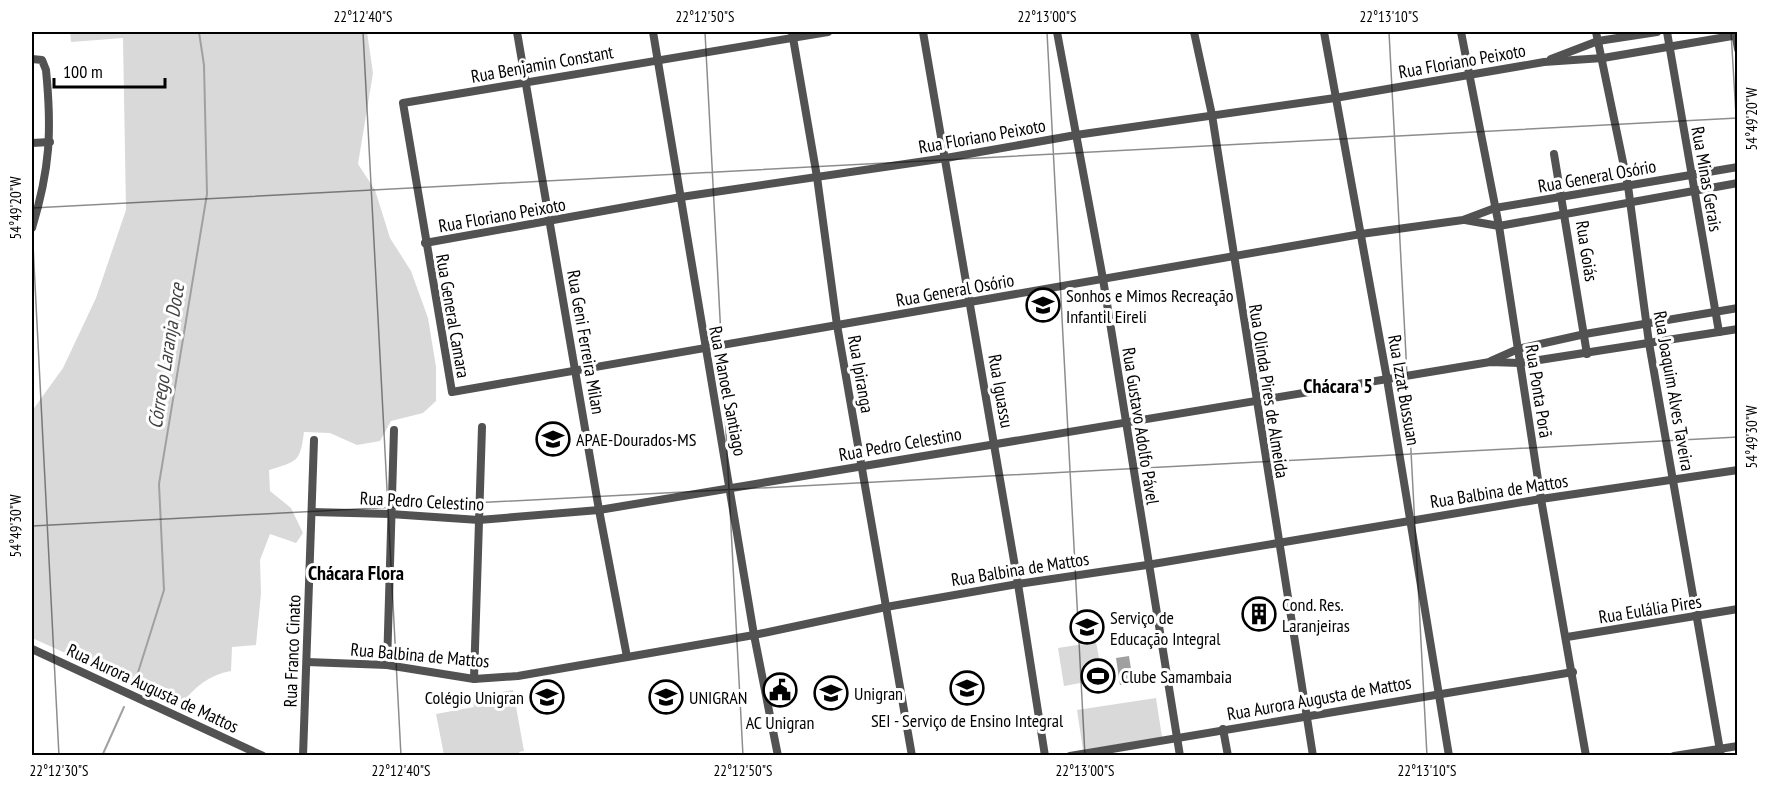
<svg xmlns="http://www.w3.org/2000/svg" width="1769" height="787" font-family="'PT Sans Narrow',sans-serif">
<rect width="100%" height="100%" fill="#fff"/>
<!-- green -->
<g fill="#d9d9d9">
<path d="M70 32H367L373 73 358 164 375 190 390 238 411 271 428 318 436 367V401L423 413 391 421 380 441 357 445 330 433 304 432C300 462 298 461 269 470L270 491 291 508 303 533 296 543 270 534 260 560 261 593 256 645 232 647 231 671C209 675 194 687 181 705L32 638V411L63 368 96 298 126 210 123 38 71 42Z"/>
<polygon points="1096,642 1103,679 1064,686 1058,648"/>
<polygon points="513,690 524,751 519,752 520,755 444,755 436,714 474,707 472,697"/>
<polygon points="1156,698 1162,737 1083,750 1077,710"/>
</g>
<!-- water -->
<polygon fill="#a0a0a0" points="1129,656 1133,682 1120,685 1116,658"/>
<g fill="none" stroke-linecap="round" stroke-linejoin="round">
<!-- stream -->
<g stroke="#a0a0a0" stroke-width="2">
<polyline points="135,682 164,590 159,484 207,194 204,65 199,32"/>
<polyline points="102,756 124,707"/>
</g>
<!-- minor -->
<g stroke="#525252" stroke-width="8">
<polyline points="517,32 599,510 627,657"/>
<polyline points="653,32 754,635 778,756"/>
<polyline points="792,32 817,177 837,325 912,756"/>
<polyline points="828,32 403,103 452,392 1361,234 1463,220 1495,208 1738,167"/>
<polyline points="923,32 1018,584 1045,756"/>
<polyline points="1057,32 1103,279 1180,756"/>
<polyline points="1194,32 1212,115 1313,756"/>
<polyline points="1324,32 1387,379 1449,756"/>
<polyline points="1461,32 1499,226 1541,499 1586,756"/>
<polyline points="1596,32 1628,186 1649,343 1721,756"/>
<polyline points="1667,32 1719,332"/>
<polyline points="1735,32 1738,49"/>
<path d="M32 59 42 60 46 70C52 131 50 169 32 228"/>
<polyline points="1551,59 1598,41 1657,32"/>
<polyline points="32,143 50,142"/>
<polyline points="1554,154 1587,354"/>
<polyline points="1465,220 1499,226 1738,183"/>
<polyline points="425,243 681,197 946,158 1076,135 1335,98 1544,62 1603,58 1738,35"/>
<polyline points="1491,361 1518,349 1585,334 1738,308"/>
<polyline points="312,512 390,514 479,520 599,510 1490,362 1520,363 1738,329"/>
<polyline points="1567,637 1738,609"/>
<polyline points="32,649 263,756"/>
<polyline points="307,662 387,665 474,679 518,676 754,635 886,607 1018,584 1147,565 1541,499 1738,470"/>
<polyline points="387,665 394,430"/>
<polyline points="474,679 482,427"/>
<polyline points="1223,729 1228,756"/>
<polyline points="303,756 314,440"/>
<polyline points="1070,756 1573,672"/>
<polyline points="1674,756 1738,746"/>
</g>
</g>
<!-- ticks -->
<path fill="none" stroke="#000" stroke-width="1.5" stroke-opacity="0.45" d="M363 32 401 756M705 32 743 756M1047 32 1085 756M1389 32 1427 756M1731 32 1738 148M32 208 1738 118M32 225 59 756M32 526 1738 437M1735 756 1738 755"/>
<!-- icons -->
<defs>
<g id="school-ring" transform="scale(1.725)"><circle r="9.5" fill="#fff" stroke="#000" stroke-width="1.5"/><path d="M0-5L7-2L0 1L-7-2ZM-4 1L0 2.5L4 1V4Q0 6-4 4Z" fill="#000"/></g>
<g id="building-ring" transform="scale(1.725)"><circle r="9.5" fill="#fff" stroke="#000" stroke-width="1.5"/><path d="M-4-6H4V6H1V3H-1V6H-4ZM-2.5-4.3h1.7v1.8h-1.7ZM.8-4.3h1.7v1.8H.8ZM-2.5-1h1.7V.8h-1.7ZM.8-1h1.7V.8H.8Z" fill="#000"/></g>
<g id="stadium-ring" transform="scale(1.725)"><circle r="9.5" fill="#fff" stroke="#000" stroke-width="1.5"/><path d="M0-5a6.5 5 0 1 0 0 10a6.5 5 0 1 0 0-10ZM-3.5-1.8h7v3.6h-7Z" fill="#000"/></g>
<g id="civic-ring" transform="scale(1.725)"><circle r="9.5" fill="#fff" stroke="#000" stroke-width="1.5"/><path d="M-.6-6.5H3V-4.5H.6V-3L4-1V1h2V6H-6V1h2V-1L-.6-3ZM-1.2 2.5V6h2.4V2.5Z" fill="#000"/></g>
<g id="university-ring" transform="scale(1.725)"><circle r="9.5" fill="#fff" stroke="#000" stroke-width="1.5"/><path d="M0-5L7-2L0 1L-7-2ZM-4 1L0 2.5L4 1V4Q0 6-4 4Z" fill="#000"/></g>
</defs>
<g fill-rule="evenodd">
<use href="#school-ring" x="1043" y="305"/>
<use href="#school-ring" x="553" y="439"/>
<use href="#building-ring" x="1259" y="614"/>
<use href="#school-ring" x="1087" y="627"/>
<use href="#stadium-ring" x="1098" y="676"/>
<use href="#school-ring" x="967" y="688"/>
<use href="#civic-ring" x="780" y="690"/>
<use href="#university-ring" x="831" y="693"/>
<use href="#school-ring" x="547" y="697"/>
<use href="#university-ring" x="666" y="697"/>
</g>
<g text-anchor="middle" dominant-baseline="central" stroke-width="6" stroke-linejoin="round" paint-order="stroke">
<!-- street labels -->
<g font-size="18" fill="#000" stroke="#fff">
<text transform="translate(1462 61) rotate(-10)">Rua Floriano Peixoto</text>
<text transform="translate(542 64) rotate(-10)">Rua Benjamin Constant</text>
<text transform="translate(982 136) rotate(-10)">Rua Floriano Peixoto</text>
<text transform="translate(1597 176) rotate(-10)">Rua General Osório</text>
<text transform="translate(1707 179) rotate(80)">Rua Minas Gerais</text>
<text transform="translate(502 215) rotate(-10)">Rua Floriano Peixoto</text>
<text transform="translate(1587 251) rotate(81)">Rua Goiás</text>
<text transform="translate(955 290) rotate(-10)">Rua General Osório</text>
<text transform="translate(453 316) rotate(80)">Rua General Camara</text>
<text transform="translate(586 342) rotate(80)">Rua Geni Ferreira Milan</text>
<text transform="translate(861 374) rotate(80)">Rua Ipiranga</text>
<text transform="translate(1404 390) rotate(80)">Rua Izzat Bussuan</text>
<text transform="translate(728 391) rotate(79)">Rua Manoel Santiago</text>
<text transform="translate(1001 391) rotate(80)">Rua Iguassu</text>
<text transform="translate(1269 391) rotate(81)">Rua Olinda Pires de Almeida</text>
<text transform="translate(1539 391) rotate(81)">Rua Ponta Porã</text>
<text transform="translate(1674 391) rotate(80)">Rua Joaquim Alves Taveira</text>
<text transform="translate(1141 426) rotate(81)">Rua Gustavo Adolfo Pável</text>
<text transform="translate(900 444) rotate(-10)">Rua Pedro Celestino</text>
<text transform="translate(1499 491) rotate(-9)">Rua Balbina de Mattos</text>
<text transform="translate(422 501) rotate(3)">Rua Pedro Celestino</text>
<text transform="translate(1020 569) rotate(-9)">Rua Balbina de Mattos</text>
<text transform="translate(1650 609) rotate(-9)">Rua Eulália Pires</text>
<text transform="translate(292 651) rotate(-88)">Rua Franco Cinato</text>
<text transform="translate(420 655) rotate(5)">Rua Balbina de Mattos</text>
<text transform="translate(153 688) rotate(25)">Rua Aurora Augusta de Mattos</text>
<text transform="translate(1319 698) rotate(-10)">Rua Aurora Augusta de Mattos</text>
</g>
<!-- poi labels -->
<g font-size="18" fill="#000" stroke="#fff" text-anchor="start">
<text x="1066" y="295">Sonhos e Mimos Recreação<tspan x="1066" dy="21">Infantil Eireli</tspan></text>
<text x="576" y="439">APAE-Dourados-MS</text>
<text x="1282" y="604">Cond. Res.<tspan x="1282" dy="21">Laranjeiras</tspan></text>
<text x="1110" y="617">Serviço de<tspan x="1110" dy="21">Educação Integral</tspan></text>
<text x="1121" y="676">Clube Samambaia</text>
<text x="854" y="693">Unigran</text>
<text x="524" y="697" text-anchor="end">Colégio Unigran</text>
<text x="689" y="697">UNIGRAN</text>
<text x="967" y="720" text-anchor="middle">SEI - Serviço de Ensino Integral</text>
<text x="780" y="722" text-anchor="middle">AC Unigran</text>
</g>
<!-- water labels -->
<g font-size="20" font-style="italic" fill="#414141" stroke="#fff">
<text transform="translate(166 356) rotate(-81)">Córrego Laranja Doce</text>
</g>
<!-- neighbourhood labels -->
<g font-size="20" font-weight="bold" fill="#000" stroke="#fff">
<text x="1338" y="386">Chácara 5</text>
<text x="356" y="573">Chácara Flora</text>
</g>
</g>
<!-- border -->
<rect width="1769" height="787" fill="none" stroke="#ffffff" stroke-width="66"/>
<!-- scale -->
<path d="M54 78v9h111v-9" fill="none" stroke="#000000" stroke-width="3"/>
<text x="63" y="78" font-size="18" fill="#000000" stroke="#ffffff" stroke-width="4.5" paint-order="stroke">100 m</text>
<rect x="33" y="33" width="1703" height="721" fill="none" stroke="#000" stroke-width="2"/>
<g font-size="15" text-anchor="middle" fill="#000">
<text x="363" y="22">22°12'40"S</text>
<text x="705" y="22">22°12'50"S</text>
<text x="1047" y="22">22°13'00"S</text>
<text x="1389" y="22">22°13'10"S</text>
<text transform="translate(1752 119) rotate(-90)" y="5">54°49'20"W</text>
<text transform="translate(16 208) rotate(-90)" y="5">54°49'20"W</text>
<text transform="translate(1752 437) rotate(-90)" y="5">54°49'30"W</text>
<text transform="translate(16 526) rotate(-90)" y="5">54°49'30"W</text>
<text x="59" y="776">22°12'30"S</text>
<text x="401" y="776">22°12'40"S</text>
<text x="743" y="776">22°12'50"S</text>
<text x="1085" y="776">22°13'00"S</text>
<text x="1427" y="776">22°13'10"S</text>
</g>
</svg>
